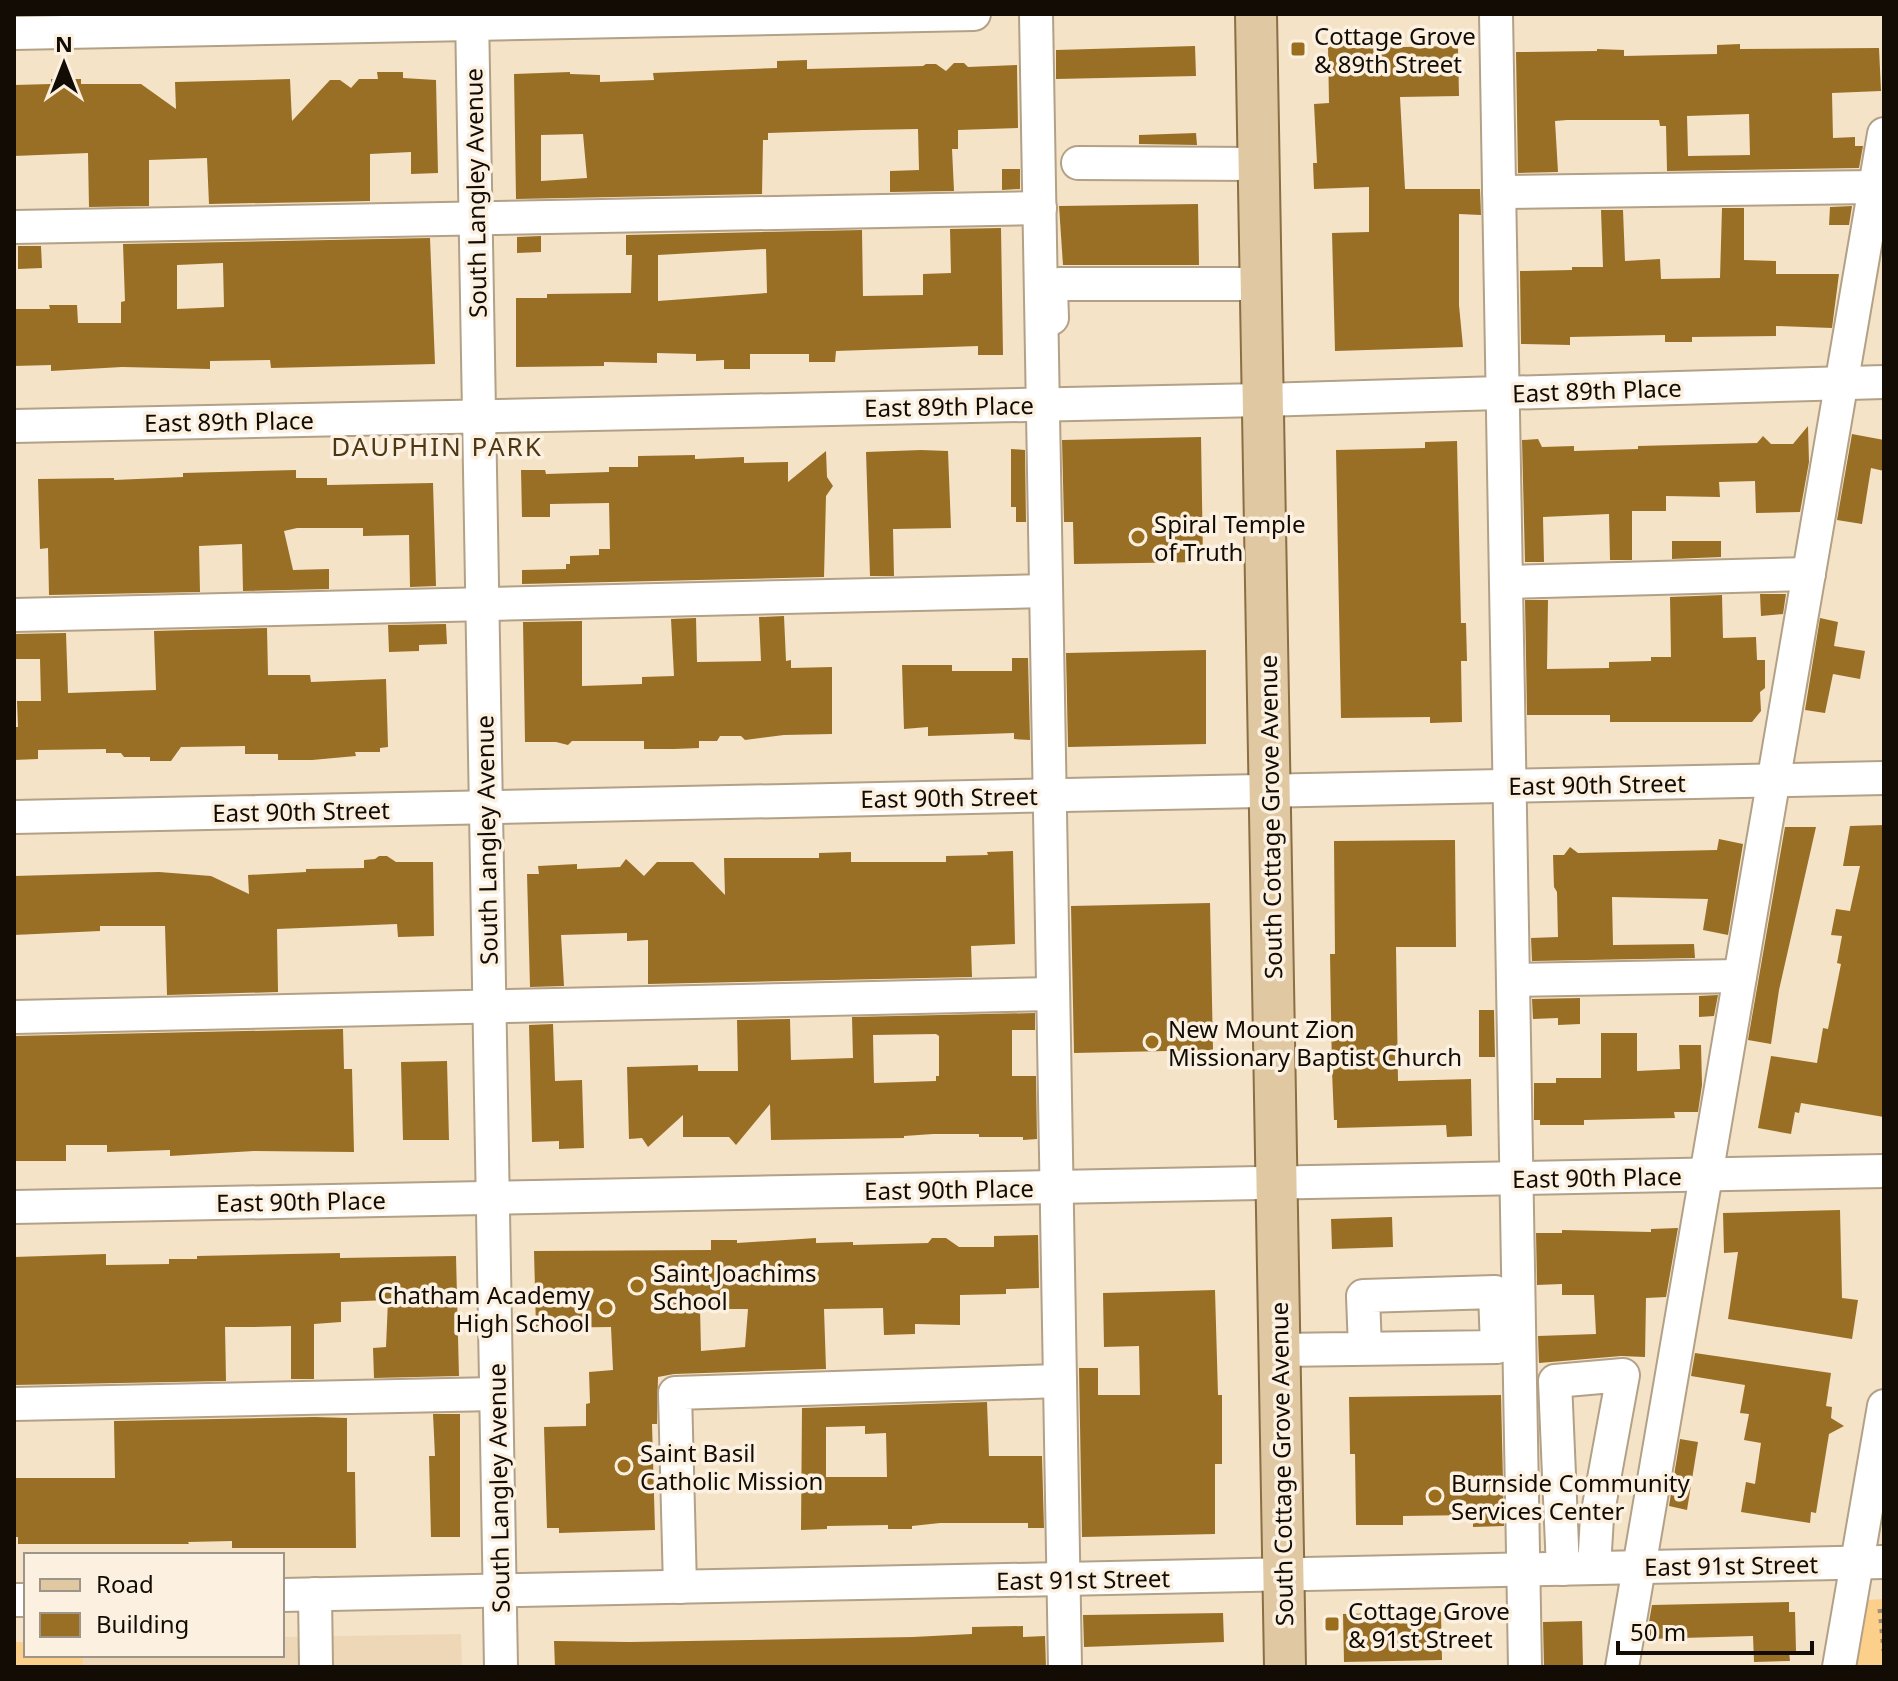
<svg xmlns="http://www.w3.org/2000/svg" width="1898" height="1681" font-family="'Noto Sans',sans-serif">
<rect width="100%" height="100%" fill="#f5e3c7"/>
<!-- built -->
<polygon fill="#eed7b6" points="461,1634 462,1667 14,1667 14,1642 26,1642 26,1655 282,1655 282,1637"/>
<!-- green -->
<g fill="#fccf8a">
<polygon points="1884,1599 1884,1667 1854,1667 1866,1600"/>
<polygon points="14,1642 26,1642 26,1655 83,1655 83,1667 14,1667"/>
</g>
<!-- building -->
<g fill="#996f26" fill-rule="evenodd">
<path d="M1740 44V49L1879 48 1881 91 1832 93 1833 138 1855 137V146H1863L1859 168 1667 171 1666 126H1660L1659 120H1567L1555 121 1558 172 1518 173 1516 52 1597 51V49L1624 50V56L1717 54V45ZM1749 114 1750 155 1688 156 1687 116Z"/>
<polygon points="1328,45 1349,45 1349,48 1458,46 1459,96 1400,97 1405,189 1480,189 1481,215 1459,214 1459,305 1463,347 1335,351 1332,233 1369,232 1369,187 1314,189 1313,163 1317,163 1314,104 1329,103"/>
<polygon points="1195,46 1196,76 1056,79 1056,50"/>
<path d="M807 60V69L923 66 926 64H936L946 71 954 63H964L968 67 1017 65 1018 128 958 130V149H952L954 191 890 192V171L919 170 918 129 863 130 768 133V140H763L762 194 516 199 514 74 570 72V74L600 75V82L654 80 653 73 777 68V61ZM583 134 587 178 541 181V135Z"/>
<polygon points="377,72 403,72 403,78 436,80 438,173 411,174 411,152 370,154 370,201 209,204 207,158 149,160 149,206 89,207 88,153 14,156 14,85 51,84 51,79 81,79 81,84 141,84 176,109 175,82 290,79 292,121 330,80 340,80 351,88 359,79 378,79"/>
<polygon points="1196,133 1197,145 1139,144 1139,135"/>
<polygon points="1002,169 1020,169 1020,189 1002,190"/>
<polygon points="1198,204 1199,265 1063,265 1059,206"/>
<polygon points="1852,206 1849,225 1829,225 1830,207"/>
<polygon points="1722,208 1744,208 1744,260 1776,261 1776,274 1839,274 1832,328 1776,326 1776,336 1692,337 1692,342 1665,342 1665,335 1570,337 1570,345 1521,344 1520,271 1572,270 1572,267 1603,267 1601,210 1623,210 1625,261 1660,259 1661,279 1720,278"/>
<path d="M1001 228 1003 355H978V346L836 351 835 362H809V354H750V369H724V360L696 361V354L657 353V363L604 362V366L516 367V298H547V294L631 293 632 255H626V235L862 230 863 296 923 295V274L951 273 950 229ZM766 249 767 293 658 301V255Z"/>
<polygon points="541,236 541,252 517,253 517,237"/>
<path d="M430 238 435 364 271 368 270 360 210 361V369L122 367 51 371V365L14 366V309H50L49 305H77L78 323H121V302L125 301 123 244ZM223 263 224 307 177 309V265Z"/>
<polygon points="18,246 41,246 42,268 18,269"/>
<polygon points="1808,426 1809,462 1800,512 1756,513 1755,481 1719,482 1720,497 1666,496 1666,511 1632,511 1632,560 1610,560 1609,514 1543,517 1544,562 1525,562 1522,440 1538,439 1542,447 1574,446 1574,451 1638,449 1638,446 1757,443 1763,436 1771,444 1793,444"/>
<polygon points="1852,434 1884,440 1884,471 1871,468 1862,524 1837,520"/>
<polygon points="1201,437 1203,562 1074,564 1073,522 1064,522 1062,440"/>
<polygon points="1457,441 1461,623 1466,623 1467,661 1461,661 1462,722 1430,723 1430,717 1341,718 1336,450 1425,448 1425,442"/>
<polygon points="1011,449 1025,450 1026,522 1016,522 1016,507 1011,507"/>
<polygon points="921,450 948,451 951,528 893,529 894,576 870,576 866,452"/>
<polygon points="826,451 827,477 833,486 826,496 824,577 522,584 522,570 566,569 566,564 570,564 570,556 599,555 599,549 610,549 609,503 550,504 550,517 522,517 521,470 545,470 546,474 609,472 609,467 638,467 638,456 695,455 695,459 744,457 744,463 788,462 788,482"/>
<polygon points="296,470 296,478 327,478 327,485 433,483 436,586 410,587 409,535 363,536 363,528 297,528 284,531 293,570 329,569 329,589 243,591 242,544 199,546 200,592 49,595 48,548 40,549 38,479 114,478 114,480 183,477 183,473"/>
<polygon points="1672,541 1721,541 1721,557 1672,559"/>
<polygon points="1760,594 1786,594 1783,614 1761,616"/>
<polygon points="1722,595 1723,638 1756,637 1757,660 1765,660 1765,688 1760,692 1761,711 1752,722 1610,722 1610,715 1527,715 1525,600 1548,600 1547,669 1609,668 1609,662 1651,661 1651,657 1671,657 1670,597"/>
<polygon points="784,616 786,661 791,660 791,668 832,667 832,734 784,735 745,740 741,736 720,736 717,741 699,741 699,748 674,749 644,749 644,741 572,741 568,745 556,742 525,742 523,622 582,621 582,686 642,684 642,677 674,676 671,619 696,618 697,662 761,661 759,617"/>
<polygon points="1820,618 1838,622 1834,646 1865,651 1860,679 1833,674 1825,713 1805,710"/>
<polygon points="446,624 447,644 419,645 419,651 389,652 388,625"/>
<polygon points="267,628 268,675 310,675 311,682 386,679 388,747 380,748 380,752 355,752 356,756 312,760 278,760 278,754 245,754 245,746 181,747 171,761 150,761 150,757 124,757 121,753 106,753 106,749 38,750 38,759 14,760 14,727 18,727 17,701 41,701 40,659 14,659 14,634 66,633 68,693 156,690 154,631"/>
<polygon points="1206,650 1206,744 1068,747 1066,653"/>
<polygon points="1012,658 1028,658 1030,740 1014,739 1014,733 928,736 928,727 904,729 902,665 952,665 952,671 1012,671"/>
<polygon points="1884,825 1884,1117 1801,1103 1799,1113 1795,1112 1791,1134 1758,1128 1771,1056 1817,1063 1823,1028 1828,1029 1841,964 1837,963 1842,936 1831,935 1836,909 1850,911 1860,866 1843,866 1850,826"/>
<polygon points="1785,827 1816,827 1779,990 1771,1044 1748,1040"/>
<polygon points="1719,839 1743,844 1728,935 1703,930 1708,899 1612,897 1613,945 1694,944 1695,958 1532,961 1531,938 1558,937 1557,892 1554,887 1553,855 1564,855 1570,847 1578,853 1717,850"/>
<polygon points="1455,840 1456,947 1396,947 1398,1081 1471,1079 1472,1136 1447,1137 1446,1125 1337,1128 1337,1120 1334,1120 1332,1071 1330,954 1335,954 1334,841"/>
<polygon points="1013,851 1015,944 971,946 972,977 648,984 648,940 627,941 627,933 561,935 564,986 530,987 527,874 539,874 538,866 577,864 577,869 620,867 626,859 644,876 657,862 693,862 725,895 724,858 819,858 819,853 851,852 851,862 946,862 946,856 988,855 987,852"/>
<polygon points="379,856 387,856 396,862 433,862 434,936 398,937 397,924 277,929 278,992 167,995 165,926 100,926 100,931 14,935 14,876 159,872 211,876 249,894 248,875 306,872 306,869 364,868 364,860 375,859"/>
<polygon points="1210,903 1213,1050 1074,1053 1071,906"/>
<polygon points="1718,995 1714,1016 1699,1017 1699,996"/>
<polygon points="1580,998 1580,1024 1558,1025 1558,1018 1533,1019 1532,999"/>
<polygon points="1479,1010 1494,1010 1495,1057 1479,1057"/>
<path d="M1035 1013V1030H1012V1076H1036L1037 1139 1023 1140V1137H979V1134H933L904 1136V1138L771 1140 770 1104 736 1145 729 1137H683V1115L648 1147 642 1138 629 1139 627 1067 698 1065V1071H738L737 1020 790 1019 791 1060 853 1058 852 1017ZM936 1034 939 1036V1076H936V1081L874 1083 873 1035Z"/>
<polygon points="553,1024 555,1081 582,1080 584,1148 559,1149 559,1141 532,1142 529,1025"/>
<polygon points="343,1029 344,1069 352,1069 354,1152 254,1151 170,1156 170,1150 107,1152 107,1145 66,1145 66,1161 14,1161 14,1036"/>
<polygon points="1601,1033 1637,1033 1637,1071 1680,1069 1679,1045 1701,1045 1702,1085 1698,1112 1674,1112 1675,1118 1584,1120 1584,1125 1540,1125 1540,1120 1534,1120 1534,1083 1556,1083 1556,1078 1601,1078"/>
<polygon points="447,1061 449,1140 403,1140 401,1062"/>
<polygon points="1840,1210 1842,1298 1858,1300 1852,1339 1728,1319 1738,1252 1724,1253 1723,1213"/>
<polygon points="1392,1217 1393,1247 1332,1249 1331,1219"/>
<polygon points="1678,1228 1666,1297 1646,1298 1645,1357 1621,1356 1539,1363 1538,1336 1596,1334 1594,1295 1562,1295 1562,1284 1537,1285 1536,1233 1562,1233 1562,1230 1651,1232 1651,1229"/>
<path d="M1038 1235 1039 1288 1006 1289V1294L960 1295V1325L915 1324V1334L884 1335 883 1308 824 1309 826 1369 674 1374 658 1377 657 1424H652L655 1530 559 1533V1528H547L544 1427 586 1426V1404L590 1403 589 1372 613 1370 611 1327 536 1328 534 1251 711 1250V1240H737V1243L816 1238V1243L853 1242V1245L928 1243 932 1238H946L959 1247H994V1236ZM700 1309H748L745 1347 701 1351Z"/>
<polygon points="340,1253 340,1258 456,1256 459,1376 374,1378 373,1348 386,1347 388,1300 341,1302 341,1322 314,1324 314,1379 291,1379 291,1326 253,1327 225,1327 226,1381 14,1385 14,1257 106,1254 106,1265 169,1264 169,1259 197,1259 197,1256"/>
<polygon points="1215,1290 1218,1395 1222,1395 1222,1464 1215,1464 1215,1534 1082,1537 1079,1368 1098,1368 1098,1395 1140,1395 1139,1346 1104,1347 1103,1293"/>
<polygon points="1695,1353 1831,1373 1826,1406 1832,1407 1831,1418 1844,1426 1829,1434 1816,1513 1811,1512 1810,1523 1741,1512 1746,1482 1755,1484 1761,1443 1744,1440 1749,1414 1740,1413 1745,1385 1691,1376"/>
<polygon points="1501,1395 1504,1526 1473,1527 1473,1515 1403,1516 1403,1525 1356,1525 1355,1454 1350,1454 1349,1397"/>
<path d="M987 1402 989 1456H1042L1044 1528H1028V1523H940L912 1526V1529H888V1525L827 1526V1529L801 1530 802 1408ZM865 1426V1434L886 1433 887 1477H826V1427Z"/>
<polygon points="433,1414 460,1414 460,1537 431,1537 429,1456 435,1456"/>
<polygon points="315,1417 347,1418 347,1472 355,1472 356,1548 232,1548 232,1541 188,1542 189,1544 18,1544 18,1537 14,1537 14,1478 115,1478 114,1421"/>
<polygon points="1680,1439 1698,1442 1687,1510 1669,1506"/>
<polygon points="1789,1602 1789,1612 1795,1612 1796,1651 1789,1651 1790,1661 1754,1662 1753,1636 1646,1639 1652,1605"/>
<polygon points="1441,1612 1442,1660 1344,1662 1343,1614"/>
<polygon points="1223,1613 1224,1642 1084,1647 1083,1615"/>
<polygon points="1582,1621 1583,1667 1544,1667 1543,1622"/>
<polygon points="1023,1626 1023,1637 1045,1636 1046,1667 555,1667 554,1641 630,1642 913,1637 972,1634 972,1627"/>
</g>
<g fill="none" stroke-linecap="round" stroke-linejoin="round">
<!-- minor casing -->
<g stroke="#b2a187" stroke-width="36">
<g id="minor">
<polyline points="472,14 501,1667"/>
<polyline points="1036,14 1065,1667"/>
<polyline points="1496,14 1525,1667"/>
<polyline points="14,33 974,14"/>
<polyline points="1078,163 1258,164"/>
<polyline points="1499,192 1875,187"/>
<polyline points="14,227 1040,208"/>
<polyline points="1052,318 1051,288 1059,284 1260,284"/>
<polyline points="14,426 1262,400 1884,382"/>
<polyline points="1506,582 1809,574"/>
<polyline points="14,615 1046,591"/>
<polyline points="14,817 1884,778"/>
<polyline points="1513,980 1740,976"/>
<polyline points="14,1017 1053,994"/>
<polyline points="14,1207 1884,1171"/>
<polyline points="1279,1350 1497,1347 1495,1292 1363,1296 1365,1349"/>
<polyline points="14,1404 496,1394"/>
<polyline points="1563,1569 1555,1381 1623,1375 1597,1517 1594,1568"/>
<polyline points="680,1587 675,1393 1060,1381"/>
<polyline points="315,1594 316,1667"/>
<polyline points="282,1595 1884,1562"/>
<polyline points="14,1600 26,1600"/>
<polyline points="1622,1667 1884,134"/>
<polyline points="1839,1667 1884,1406"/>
</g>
</g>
<!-- major casing -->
<g stroke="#8a6e44" stroke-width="44">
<polyline id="major" points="1256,14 1285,1667"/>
</g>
<!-- path -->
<polyline stroke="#9d907b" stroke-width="5" stroke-dasharray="4 6" stroke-linecap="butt" points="1880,1609 1884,1651"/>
<!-- minor -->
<use href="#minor" stroke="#fff" stroke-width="32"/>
<!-- major -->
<use href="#major" stroke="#e0c8a3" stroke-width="40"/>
</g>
<!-- markers -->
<g fill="#9a6e1d" stroke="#fcf1e1" stroke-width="3">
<rect x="1290" y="41" width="16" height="16" rx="4"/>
<circle cx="1138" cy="537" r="8"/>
<circle cx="1152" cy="1042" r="8"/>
<circle cx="637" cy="1286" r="8"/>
<circle cx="606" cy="1308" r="8"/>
<circle cx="624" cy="1466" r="8"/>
<circle cx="1435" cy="1496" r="8"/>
<rect x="1324" y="1616" width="16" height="16" rx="4"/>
</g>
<g text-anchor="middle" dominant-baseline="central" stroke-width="7" stroke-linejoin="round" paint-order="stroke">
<!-- poi labels -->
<g font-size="24" fill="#120c04" stroke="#fcf1e1" text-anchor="start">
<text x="1314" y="35">Cottage Grove<tspan x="1314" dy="28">&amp; 89th Street</tspan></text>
<text x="1154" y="523">Spiral Temple<tspan x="1154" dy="28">of Truth</tspan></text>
<text x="1168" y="1028">New Mount Zion<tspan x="1168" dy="28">Missionary Baptist Church</tspan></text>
<text x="653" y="1272">Saint Joachims<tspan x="653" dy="28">School</tspan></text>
<text x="590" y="1294" text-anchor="end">Chatham Academy<tspan x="590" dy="28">High School</tspan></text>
<text x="640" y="1452">Saint Basil<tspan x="640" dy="28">Catholic Mission</tspan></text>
<text x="1451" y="1482">Burnside Community<tspan x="1451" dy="28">Services Center</tspan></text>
<text x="1348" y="1610">Cottage Grove<tspan x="1348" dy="28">&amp; 91st Street</tspan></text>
</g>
<!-- street labels -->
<g font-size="24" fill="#120c04" stroke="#fcf1e1">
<text transform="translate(475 193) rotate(-91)">South Langley Avenue</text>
<text transform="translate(1597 390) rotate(-2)">East 89th Place</text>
<text transform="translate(949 406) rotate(-1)">East 89th Place</text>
<text transform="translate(229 421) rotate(-1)">East 89th Place</text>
<text transform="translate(1597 784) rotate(-1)">East 90th Street</text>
<text transform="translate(949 797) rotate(-1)">East 90th Street</text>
<text transform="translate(301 811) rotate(-1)">East 90th Street</text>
<text transform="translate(1270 817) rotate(-91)">South Cottage Grove Avenue</text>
<text transform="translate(486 840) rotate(-91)">South Langley Avenue</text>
<text transform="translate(1597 1177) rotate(-1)">East 90th Place</text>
<text transform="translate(949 1189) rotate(-1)">East 90th Place</text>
<text transform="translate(301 1201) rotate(-1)">East 90th Place</text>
<text transform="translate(1281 1464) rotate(-91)">South Cottage Grove Avenue</text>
<text transform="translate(498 1488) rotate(-91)">South Langley Avenue</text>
<text transform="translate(1731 1565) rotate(-1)">East 91st Street</text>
<text transform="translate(1083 1579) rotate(-1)">East 91st Street</text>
</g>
<!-- neighbourhood labels -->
<g font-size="26" letter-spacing="2" fill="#4e3814" stroke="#fcf1e1">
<text x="437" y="446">DAUPHIN PARK</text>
</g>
</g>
<!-- border -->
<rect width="1898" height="1681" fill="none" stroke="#120c04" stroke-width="32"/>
<!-- legend -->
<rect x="24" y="1553" width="260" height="104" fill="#fcf1e1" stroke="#9e9589" stroke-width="2"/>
<rect x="40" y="1579" width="40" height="12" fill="#e0c8a3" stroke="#9e9589" stroke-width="2"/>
<text x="96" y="1593" font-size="24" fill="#120c04">Road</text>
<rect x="40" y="1613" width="40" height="24" fill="#996f26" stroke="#9e9589" stroke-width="2"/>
<text x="96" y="1633" font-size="24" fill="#120c04">Building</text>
<!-- north arrow -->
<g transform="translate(64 64)" stroke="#fcf1e1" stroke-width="6" paint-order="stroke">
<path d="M0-6L14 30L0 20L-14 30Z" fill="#120c04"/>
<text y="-12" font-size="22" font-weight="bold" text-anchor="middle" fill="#120c04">N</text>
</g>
<!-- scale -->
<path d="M1618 1641v12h194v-12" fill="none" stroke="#120c04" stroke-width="4"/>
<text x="1630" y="1641" font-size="24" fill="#120c04" stroke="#fcf1e1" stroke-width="6" paint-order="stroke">50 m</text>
</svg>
